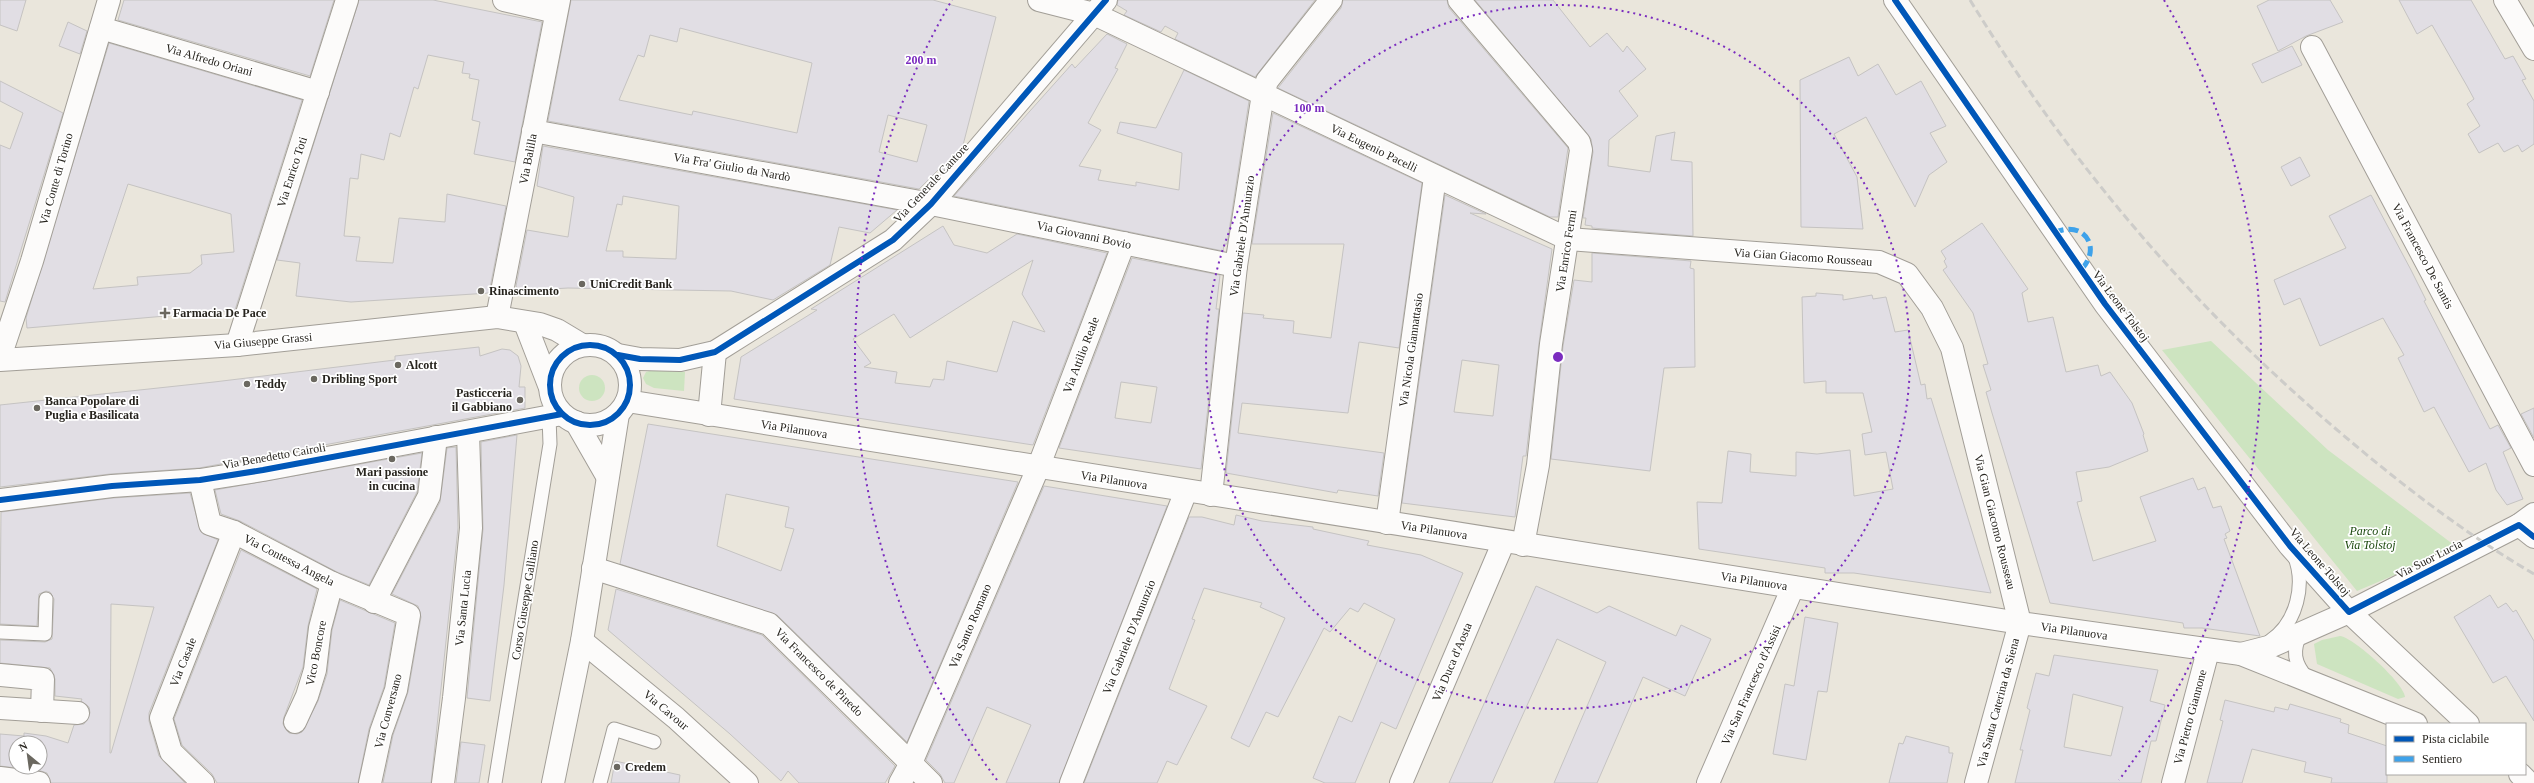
<svg xmlns="http://www.w3.org/2000/svg" width="2534" height="783" font-family="Georgia,serif">
<rect width="100%" height="100%" fill="#eae6dc"/>
<!-- green -->
<g fill="#cde4c0">
<polygon points="2211,341 2328,450 2458,548 2357,591 2162,350"/>
<polygon points="653,370 685,372 684,391 654,388 646,384 643,378 646,372"/>
<circle cx="592" cy="388" r="13"/>
<path d="M2340 636C2354 638 2403 682 2405 697L2398 699 2317 664 2314 644 2322 640Z"/>
</g>
<!-- building -->
<g fill="#e1dee4" stroke="#c5c3c2" fill-rule="evenodd">
<polygon points="0,0 26,0 17,31 0,25"/>
<polygon points="124,0 334,0 310,76 118,20"/>
<polygon points="359,0 433,0 542,22 515,162 474,154 480,122 472,120 479,80 469,78 470,74 462,73 464,62 428,55 418,89 414,87 412,94 400,137 390,133 384,160 361,154 358,179 350,178 344,236 360,237 356,261 393,263 399,218 445,222 447,194 506,206 489,293 351,302 296,296 300,263 277,260"/>
<path d="M571 0H933L996 17 962 149 941 173 939 169 919 189 548 121ZM680 28 812 63 797 133 693 111 692 115 619 100 638 55 644 57 650 35 677 42ZM888 115 927 125 917 162 879 152Z"/>
<polygon points="1118,0 1315,0 1255,77 1175,39 1178,33 1165,26 1161,32 1124,15 1127,11 1117,5"/>
<polygon points="1343,0 1447,0 1449,8 1568,148 1558,217 1550,217 1278,88 1341,8"/>
<polygon points="1475,0 1553,0 1590,47 1607,33 1623,52 1627,46 1646,69 1619,91 1638,116 1609,140 1608,166 1650,172 1656,136 1675,132 1671,160 1692,162 1693,236 1592,228 1592,226 1585,225 1586,218 1583,218 1593,152 1591,139"/>
<polygon points="2269,0 2330,0 2343,22 2306,36 2278,51 2257,6"/>
<polygon points="2399,0 2471,0 2505,59 2513,56 2526,79 2522,80 2534,101 2534,144 2522,152 2518,145 2504,152 2498,143 2479,153 2468,134 2480,126 2467,104 2474,99 2467,86 2432,25 2417,34"/>
<polygon points="68,22 87,31 80,54 59,46"/>
<polygon points="1107,34 1127,44 1115,68 1118,69 1088,123 1101,130 1079,166 1101,170 1098,180 1136,186 1136,182 1179,190 1182,153 1117,133 1120,122 1156,128 1184,70 1249,101 1227,244 1224,244 1223,251 954,196 1072,64 1075,68"/>
<path d="M109 43 302 100 235 310 27 328 26 318ZM128 184 231 214 234 252 201 255 202 264 190 273 137 277 138 285 93 289Z"/>
<polygon points="2292,46 2302,65 2262,83 2252,64"/>
<polygon points="1849,57 1858,76 1878,64 1896,95 1921,81 1946,126 1930,133 1947,162 1929,175 1915,207 1866,117 1834,134 1857,177 1863,229 1801,227 1800,80"/>
<polygon points="0,81 63,113 5,302 0,301 0,145 10,149 23,113 0,101"/>
<polygon points="1273,113 1422,183 1399,348 1359,342 1348,413 1242,403 1238,433 1384,453 1378,496 1338,490 1337,493 1226,473 1243,313 1264,315 1263,318 1294,321 1293,333 1331,338 1344,244 1252,244"/>
<path d="M543 146 897 210 870 233 839 227 830 265 773 300 731 291 568 288 519 291 516 286 527 230 568 237 574 197 537 186ZM623 196 679 206 676 259 623 257V251H606L617 204 622 205Z"/>
<polygon points="2300,157 2310,176 2291,186 2281,167"/>
<path d="M1445 195 1486 214 1470 213 1552 249 1539 343 1526 456H1523L1515 517 1402 503ZM1462 360 1499 365 1493 416 1454 412Z"/>
<polygon points="2371,195 2411,270 2426,300 2424,301 2490,429 2498,425 2511,448 2503,452 2523,499 2507,505 2496,490 2486,463 2469,472 2434,407 2424,412 2398,358 2404,355 2383,318 2320,346 2300,298 2284,305 2274,280 2346,248 2329,216"/>
<polygon points="1982,223 2028,289 2022,293 2028,322 2053,317 2066,372 2098,365 2101,376 2110,372 2132,403 2144,434 2143,435 2148,451 2109,467 2076,472 2082,501 2077,502 2093,561 2156,541 2140,497 2193,478 2198,490 2205,487 2213,508 2221,506 2230,531 2225,534 2227,538 2224,539 2260,636 2202,628 2184,628 2183,623 2050,603 1992,413 1986,392 1991,390 1983,365 1988,364 1973,313 1943,270 1947,267 1944,261 1946,259 1941,251"/>
<path d="M943 226 954 245 987 253 1017 234 1107 253 1033 445 734 399 741 357 817 310 811 309ZM1033 260 1022 294 1045 332 1013 321 997 372 947 361 944 380 933 379 930 387 895 383 897 372 864 367 871 363 853 339 894 314 910 338Z"/>
<polygon points="1592,253 1691,261 1690,268 1694,269 1695,367 1664,368 1650,471 1551,459 1563,346 1574,280 1592,282"/>
<path d="M1132 258 1220 275 1216 309H1219L1201 469 1059 448ZM1121 382 1157 387 1151 423 1115 418Z"/>
<polygon points="1816,293 1843,295 1843,300 1872,295 1873,299 1886,297 1895,332 1908,330 1921,385 1925,384 1927,399 1931,398 1991,593 1854,573 1825,573 1825,568 1699,549 1697,502 1722,503 1728,451 1751,454 1750,472 1796,476 1796,452 1817,454 1850,450 1854,496 1893,489 1886,452 1865,455 1862,434 1872,432 1863,393 1826,393 1826,381 1804,383 1802,297 1816,296"/>
<polygon points="479,347 480,356 502,349 510,350 518,356 521,366 519,387 525,387 525,408 199,468 110,474 0,487 0,405 214,382 395,360 395,356"/>
<polygon points="2534,408 2534,438 2521,414"/>
<path d="M648 424 1018 482 907 742 777 615 620 564ZM726 494 789 507 785 527 794 529 781 571 717 546Z"/>
<polygon points="517,435 504,585 490,701 467,698 483,529 481,442"/>
<polygon points="456,447 458,528 431,783 383,783 393,735 408,692 421,617 418,606 392,594 440,502 447,448"/>
<polygon points="422,453 417,492 369,585 337,572 240,521 221,514 215,490"/>
<polygon points="1044,486 1167,506 1059,783 1006,783 1031,725 987,707 954,783 945,783 940,774 926,760"/>
<path d="M190 493 201 532 218 540 149 713V721L159 756 185 783H51L47 773 41 771 0 766V734L24 736V733L46 736 68 743 74 725 84 724 90 713 89 707 81 701 82 699 55 696V679L50 668 0 663V640L45 642 52 639 54 599 50 592 46 591 39 594 37 626 0 624 1 512 113 498ZM111 604 154 607 111 753H110ZM16 743H40V767H16Z"/>
<polygon points="1236,515 1262,521 1313,527 1313,529 1369,541 1367,545 1421,555 1463,573 1396,729 1381,722 1355,783 1325,783 1313,778 1339,716 1352,722 1395,619 1364,603 1358,612 1350,608 1330,632 1324,628 1278,717 1266,712 1249,747 1231,738 1285,618 1260,607 1262,603 1204,588 1192,619 1195,620 1169,689 1207,706 1177,765 1167,761 1157,783 1084,783 1189,517 1202,517 1234,525"/>
<polygon points="241,550 317,589 308,626 303,667 284,717 283,724 289,733 297,734 302,732 318,701 327,674 332,630 340,600 395,623 384,687 369,729 358,783 217,783 212,774 182,745 174,719"/>
<polygon points="1536,586 1597,613 1609,606 1676,636 1681,625 1711,639 1685,696 1643,677 1597,783 1554,783 1606,662 1557,639 1492,783 1449,783"/>
<polygon points="616,589 762,635 895,766 885,783 799,783 788,771 781,781 730,734 608,630"/>
<polygon points="2490,595 2498,608 2506,603 2513,612 2516,610 2534,641 2534,721 2506,676 2493,683 2454,617"/>
<polygon points="1805,617 1838,623 1827,692 1818,691 1806,760 1773,754 1785,684 1794,686"/>
<path d="M2054 655 2158 670 2150 701 2165 705 2156 741H2151L2141 783H2015L2023 750H2020L2030 710 2027 708 2036 673 2049 676ZM2073 694 2123 707 2111 756 2064 747Z"/>
<polygon points="2225,700 2274,712 2275,707 2288,710 2290,704 2341,719 2340,722 2349,725 2348,733 2387,746 2387,783 2331,783 2332,778 2304,772 2306,762 2252,749 2242,783 2207,783 2223,721 2220,720"/>
<polygon points="1906,736 1949,747 1949,753 1953,753 1947,783 1889,783 1899,743 1903,744"/>
<polygon points="461,742 485,745 479,783 456,783"/>
<polygon points="615,761 680,775 679,783 611,783"/>
</g>
<g fill="none" stroke-linecap="round" stroke-linejoin="round">
<!-- service casing -->
<g stroke="#a29e97" stroke-width="15">
<g id="service">
<polyline points="0,632 45,634 46,599"/>
<path d="M2301 633C2292 651 2294 663 2307 678"/>
<path d="M2270 641C2297 623 2306 584 2294 555"/>
<polyline points="495,783 550,444 549,417"/>
<polyline points="600,783 614,729 654,742"/>
</g>
</g>
<!-- minor casing -->
<g stroke="#a29e97" stroke-width="24">
<g id="minor">
<polyline points="504,0 556,12"/>
<polyline points="1039,0 1094,14 1568,239 1879,262 1907,274 1932,308 1952,348 2020,623 1976,783"/>
<polyline points="1459,0 1579,142 1581,150 1551,344 1538,465 1523,545"/>
<polyline points="2505,0 2534,49"/>
<polyline points="101,28 318,92"/>
<polyline points="2312,47 2534,465"/>
<polyline points="533,131 931,204 1236,266"/>
<polyline points="497,317 559,0"/>
<polyline points="237,345 347,0"/>
<polyline points="618,355 640,359 680,360 715,352 893,240 931,204 1106,0"/>
<polyline points="0,357 32,261 109,0"/>
<polyline points="709,415 715,352"/>
<polyline points="200,480 210,524 234,532 332,583 409,615 396,690 381,732 370,783"/>
<polyline points="1211,495 1236,266 1263,94 1267,81 1331,0"/>
<polyline points="0,500 112,486 200,480 263,470 562,414"/>
<polyline points="1387,523 1435,177"/>
<polyline points="2519,525 2534,537"/>
<polyline points="593,568 769,624 931,783"/>
<polyline points="374,602 429,496 436,437"/>
<polyline points="2349,612 2519,525 2534,514"/>
<polyline points="582,641 676,718 747,783"/>
<polyline points="0,675 43,679 42,711"/>
<polyline points="0,708 78,713"/>
<polyline points="295,722 307,696 315,670 320,628 332,583"/>
<polyline points="0,778 39,783"/>
<polyline points="203,783 171,752 161,718 234,532"/>
<polyline points="443,783 454,698 471,528 468,433"/>
<polyline points="900,783 911,763 1038,468 1124,243"/>
<polyline points="1071,783 1186,491"/>
<polyline points="1401,783 1504,541"/>
<polyline points="1708,783 1793,587"/>
<polyline points="2173,783 2208,651"/>
</g>
</g>
<!-- tertiary casing -->
<g stroke="#a29e97" stroke-width="24">
<g id="tertiary">
<polyline points="1895,0 2105,304 2290,546 2349,612 2468,724"/>
<polyline points="525,323 549,385"/>
<circle cx="590" cy="385" r="40"/>
<polyline points="0,360 237,345 497,317 540,324 557,330 582,345"/>
<polyline points="627,401 2020,623 2241,654 2416,724"/>
<polyline points="576,422 607,476"/>
<polyline points="2241,654 2272,646 2349,612"/>
<polyline points="2520,774 2529,783"/>
<polyline points="553,783 582,641 618,414"/>
</g>
</g>
<!-- service -->
<use href="#service" stroke="#fcfbfa" stroke-width="13"/>
<!-- minor -->
<use href="#minor" stroke="#fcfbfa" stroke-width="22"/>
<!-- tertiary -->
<use href="#tertiary" stroke="#fcfbfa" stroke-width="22"/>
<!-- rail -->
<path stroke="#cdccc9" stroke-width="3" stroke-dasharray="8 4" stroke-linecap="butt" d="M1970 0C2073 168 2197 313 2349 440 2407 489 2469 536 2534 574"/>
<!-- quiet -->
<path stroke="#3ea2ea" stroke-width="5" stroke-dasharray="10 5" stroke-linecap="butt" d="M2054 233C2083 219 2103 247 2081 270"/>
<!-- cycleway casing -->
<g stroke="#fff" stroke-width="8">
<g id="cycleway">
<polyline points="1895,0 2105,304 2290,546 2349,612 2519,525 2534,537"/>
<circle cx="590" cy="385" r="40"/>
<polyline points="618,355 640,359 680,360 715,352 893,240 931,204 1106,0"/>
<polyline points="0,500 112,486 200,480 263,470 562,414"/>
</g>
</g>
<!-- cycleway -->
<use href="#cycleway" stroke="#0057b8" stroke-width="6"/>
</g>
<!-- distance rings -->
<g fill="none" stroke="#7b2cbf" stroke-width="2" stroke-dasharray="2 4">
<circle cx="1558" cy="357" r="352"/>
<path d="M997 780A703 703 0 0 1 952 0M2164 0A703 703 0 0 1 2119 780"/>
</g>
<!-- markers -->
<g fill="#6b6860" stroke="#fff" stroke-width="1.5">
<circle cx="582" cy="284" r="4"/>
<circle cx="481" cy="291" r="4"/>
<path d="M163 307h4v4h4v4h-4v4h-4v-4h-4v-4h4z"/>
<circle cx="398" cy="365" r="4"/>
<circle cx="314" cy="379" r="4"/>
<circle cx="247" cy="384" r="4"/>
<circle cx="520" cy="400" r="4"/>
<circle cx="37" cy="408" r="4"/>
<circle cx="392" cy="459" r="4"/>
<circle cx="617" cy="767" r="4"/>
</g>
<g text-anchor="middle" dominant-baseline="central" stroke-width="3.5" stroke-linejoin="round" paint-order="stroke">
<!-- street labels -->
<g font-size="12" fill="#27241e" stroke="#fff">
<text transform="translate(209 60) rotate(16)">Via Alfredo Oriani</text>
<text transform="translate(1374 148) rotate(26)">Via Eugenio Pacelli</text>
<text transform="translate(528 159) rotate(-79)">Via Balilla</text>
<text transform="translate(732 167) rotate(10)">Via Fra' Giulio da Nardò</text>
<text transform="translate(292 172) rotate(-72)">Via Enrico Toti</text>
<text transform="translate(56 179) rotate(-74)">Via Conte di Torino</text>
<text transform="translate(931 183) rotate(-47)">Via Generale Cantore</text>
<text transform="translate(1084 235) rotate(12)">Via Giovanni Bovio</text>
<text transform="translate(1242 236) rotate(-82)">Via Gabriele D'Annunzio</text>
<text transform="translate(1566 251) rotate(-81)">Via Enrico Fermi</text>
<text transform="translate(2423 256) rotate(62)">Via Francesco De Santis</text>
<text transform="translate(1803 257) rotate(4)">Via Gian Giacomo Rousseau</text>
<text transform="translate(2121 306) rotate(53)">Via Leone Tolstoj</text>
<text transform="translate(263 341) rotate(-5)">Via Giuseppe Grassi</text>
<text transform="translate(1411 350) rotate(-82)">Via Nicola Giannattasio</text>
<text transform="translate(1081 355) rotate(-69)">Via Attilio Reale</text>
<text transform="translate(794 429) rotate(9)">Via Pilanuova</text>
<text transform="translate(274 456) rotate(-10)">Via Benedetto Cairoli</text>
<text transform="translate(1114 480) rotate(9)">Via Pilanuova</text>
<text transform="translate(1995 522) rotate(76)">Via Gian Giacomo Rousseau</text>
<text transform="translate(1434 530) rotate(9)">Via Pilanuova</text>
<text transform="translate(2429 559) rotate(-27)">Via Suor Lucia</text>
<text transform="translate(289 560) rotate(27)">Via Contessa Angela</text>
<text transform="translate(2320 562) rotate(49)">Via Leone Tolstoj</text>
<text transform="translate(1754 581) rotate(9)">Via Pilanuova</text>
<text transform="translate(525 600) rotate(-81)">Corso Giuseppe Galliano</text>
<text transform="translate(463 608) rotate(-84)">Via Santa Lucia</text>
<text transform="translate(970 626) rotate(-67)">Via Santo Romano</text>
<text transform="translate(2074 631) rotate(8)">Via Pilanuova</text>
<text transform="translate(1129 637) rotate(-68)">Via Gabriele D'Annunzio</text>
<text transform="translate(316 653) rotate(-79)">Vico Boncore</text>
<text transform="translate(183 662) rotate(-68)">Via Casale</text>
<text transform="translate(1452 662) rotate(-67)">Via Duca d'Aosta</text>
<text transform="translate(819 672) rotate(45)">Via Francesco de Pinedo</text>
<text transform="translate(1751 685) rotate(-66)">Via San Francesco d'Assisi</text>
<text transform="translate(1998 703) rotate(-75)">Via Santa Caterina da Siena</text>
<text transform="translate(666 710) rotate(40)">Via Cavour</text>
<text transform="translate(388 711) rotate(-75)">Via Conversano</text>
<text transform="translate(2190 717) rotate(-75)">Via Pietro Giannone</text>
</g>
<!-- poi labels -->
<g font-size="12" font-weight="bold" fill="#27241e" stroke="#fff" text-anchor="start">
<text x="590" y="284">UniCredit Bank</text>
<text x="489" y="291">Rinascimento</text>
<text x="173" y="313">Farmacia De Pace</text>
<text x="406" y="365">Alcott</text>
<text x="322" y="379">Dribling Sport</text>
<text x="255" y="384">Teddy</text>
<text x="512" y="393" text-anchor="end">Pasticceria<tspan x="512" dy="14">il Gabbiano</tspan></text>
<text x="45" y="401">Banca Popolare di<tspan x="45" dy="14">Puglia e Basilicata</tspan></text>
<text x="392" y="472" text-anchor="middle">Mari passione<tspan x="392" dy="14">in cucina</tspan></text>
<text x="625" y="767">Credem</text>
</g>
<!-- park labels -->
<g font-size="12" font-style="italic" fill="#1c490e" stroke="#fff">
<text x="2370" y="531">Parco di<tspan x="2370" dy="14">Via Tolstoj</tspan></text>
</g>
</g>
<circle cx="1558" cy="357" r="6" fill="#7b2cbf" stroke="#fff" stroke-width="2"/>
<g font-size="12" text-anchor="middle" font-weight="bold" fill="#7b2cbf" stroke="#fff" stroke-width="3.5" stroke-linejoin="round" paint-order="stroke">
<text x="921" y="64">200 m</text>
<text x="1309" y="112">100 m</text>
</g>
<!-- legend -->
<rect x="2386" y="723" width="140" height="52" fill="#ffffff" stroke="#a9a7a5"/>
<rect x="2394" y="736" width="20" height="6" fill="#0057b8" stroke="#a9a7a5"/>
<text x="2422" y="743" font-size="12" fill="#27241e">Pista ciclabile</text>
<rect x="2394" y="756" width="20" height="6" fill="#3ea2ea" stroke="#a9a7a5"/>
<text x="2422" y="763" font-size="12" fill="#27241e">Sentiero</text>
<!-- north arrow -->
<g transform="translate(28 755) rotate(331)"><circle r="19" fill="#ffffff" stroke="#a9a7a5"/>
<path d="M0-3L7 15L0 10L-7 15Z" fill="#6b6860"/>
<text y="-6" font-size="11" font-weight="bold" text-anchor="middle" fill="#27241e">N</text>
</g>
</svg>
